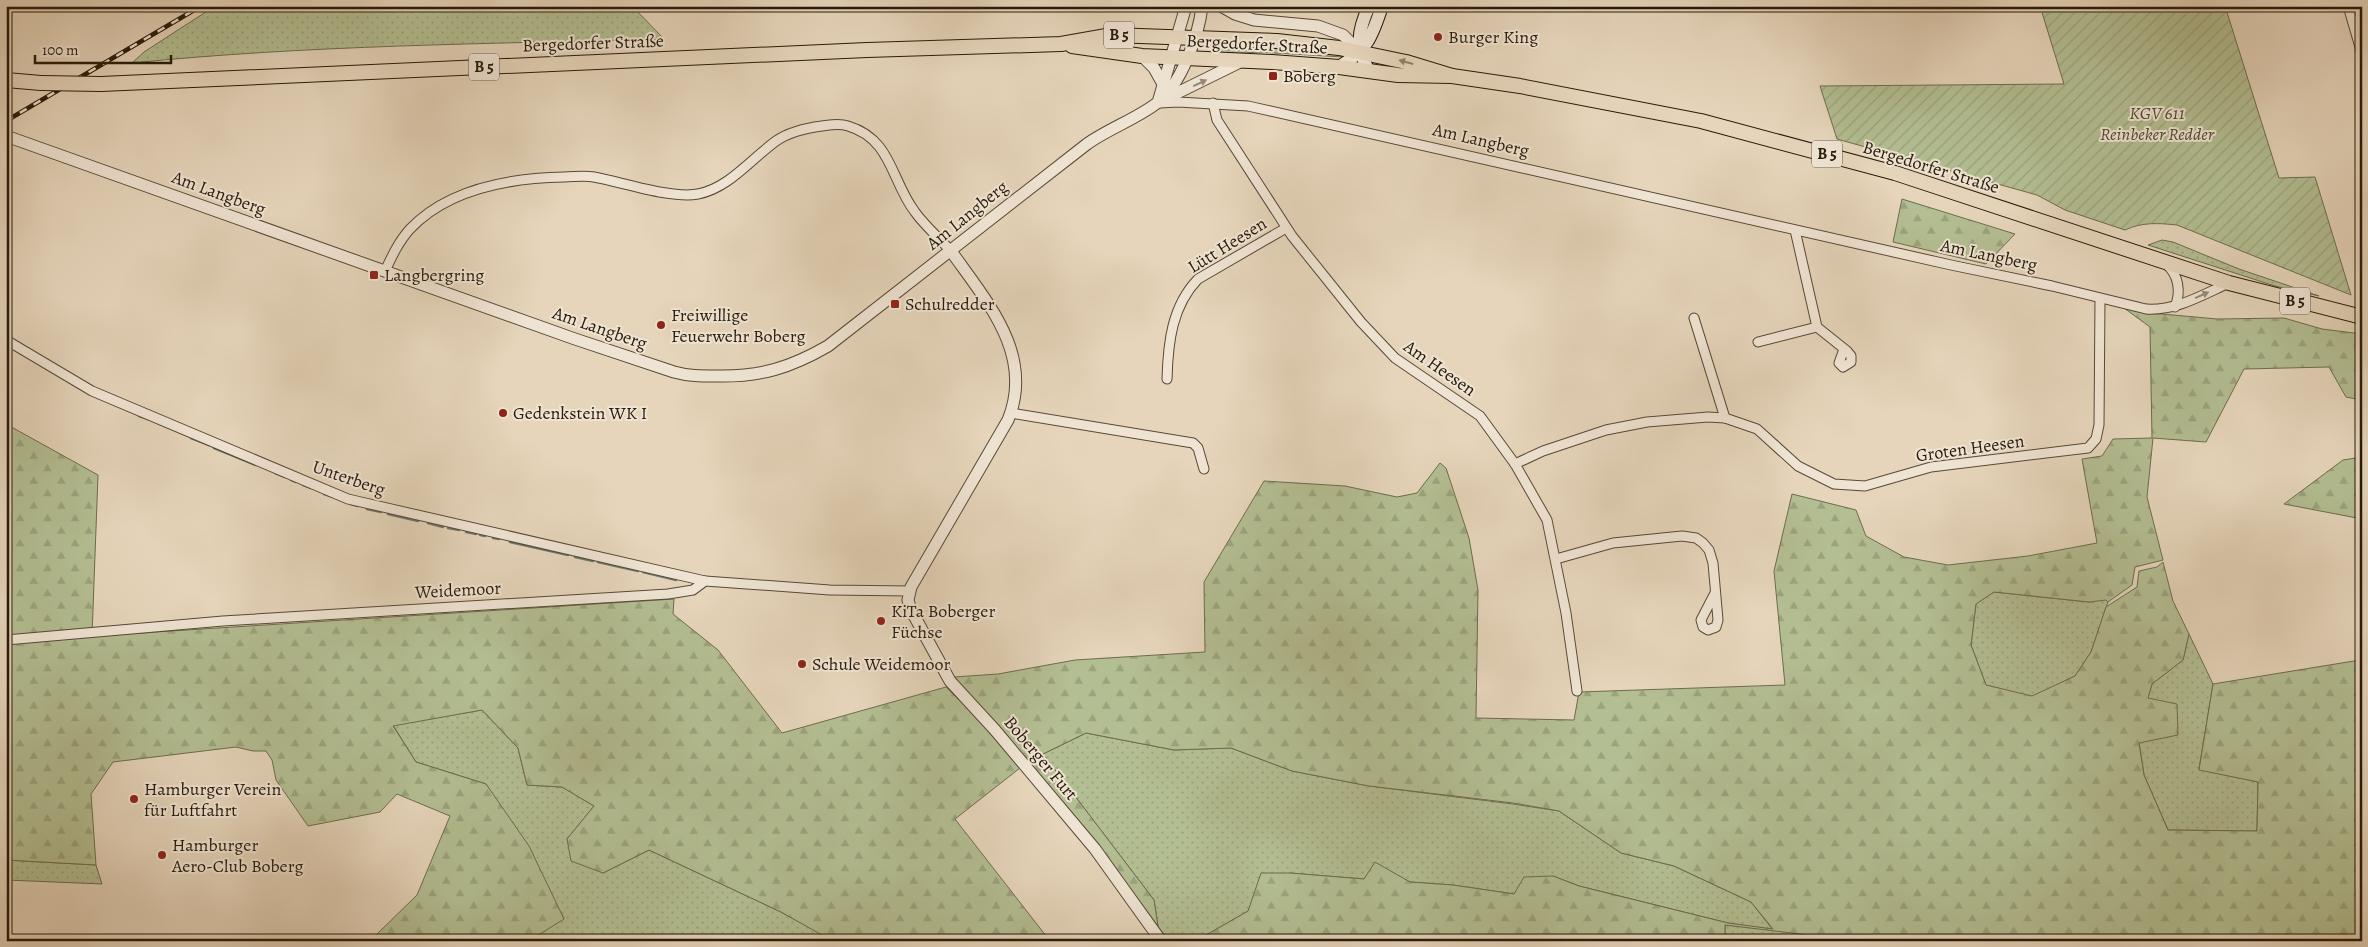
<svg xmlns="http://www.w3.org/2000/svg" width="2368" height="947" font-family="Alegreya,serif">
<defs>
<pattern id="grass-dots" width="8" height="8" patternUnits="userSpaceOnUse" patternTransform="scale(1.25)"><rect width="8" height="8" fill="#b3be92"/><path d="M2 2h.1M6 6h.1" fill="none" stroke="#9aa37d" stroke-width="1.8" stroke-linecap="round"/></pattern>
<pattern id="forest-firs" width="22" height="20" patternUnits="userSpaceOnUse" patternTransform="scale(1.25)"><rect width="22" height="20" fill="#b3be92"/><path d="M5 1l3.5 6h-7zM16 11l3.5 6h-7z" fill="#9aa37d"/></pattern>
<pattern id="garden-furrows" width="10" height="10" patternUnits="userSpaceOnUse" patternTransform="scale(1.25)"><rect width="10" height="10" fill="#b3be92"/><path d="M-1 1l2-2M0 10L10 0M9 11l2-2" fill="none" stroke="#9aa37d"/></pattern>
</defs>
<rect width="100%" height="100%" fill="#e6d5bb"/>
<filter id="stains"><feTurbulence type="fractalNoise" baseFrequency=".004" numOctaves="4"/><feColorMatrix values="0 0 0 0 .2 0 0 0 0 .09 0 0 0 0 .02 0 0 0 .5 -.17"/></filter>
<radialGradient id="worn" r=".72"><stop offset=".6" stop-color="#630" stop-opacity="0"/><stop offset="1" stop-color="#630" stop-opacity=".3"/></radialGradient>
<!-- grass -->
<g fill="url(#grass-dots)" stroke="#6d6c4e">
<path d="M215 6H632L664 39C486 44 309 45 132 63L144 52Z"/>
<polygon points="1274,48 1343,55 1343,57 1258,52 1216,55 1216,49 1253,51"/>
<polygon points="2162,240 2173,242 2239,269 2319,296 2275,286 2148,245"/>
<polygon points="1994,592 2089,602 2106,599 2108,602 2091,652 2075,676 2032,697 1986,685 1971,645 1976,603"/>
<polygon points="2189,634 2213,684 2199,769 2258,782 2257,831 2168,830 2144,775 2139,742 2178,734 2148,698 2152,684 2183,660"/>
<polygon points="482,710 518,748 527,785 562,787 594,806 567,839 603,873 649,850 781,912 823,935 819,941 529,941 564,918 486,784 416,762 393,725"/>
<polygon points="1086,733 1174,750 1231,748 1292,771 1369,786 1513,804 1559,811 1621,853 1674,866 1751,902 1773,930 1808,935 1871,935 1888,941 1725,941 1725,925 1768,929 1728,923 1579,886 1553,876 1514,894 1453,885 1410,882 1375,863 1364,879 1290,873 1248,911 1196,941 1168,941 1158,926 1154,900 1043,754"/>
<polygon points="6,860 96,865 102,884 6,880"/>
</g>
<!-- forest -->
<g fill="url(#forest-firs)" stroke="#6d6c4e">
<polygon points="1902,199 2015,234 1986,264 1893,242"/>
<polygon points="2124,308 2162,314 2217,319 2284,318 2322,329 2362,334 2362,400 2346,397 2329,367 2244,369 2206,442 2153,438 2147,497 2163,560 2135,567 2132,585 2108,602 2106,600 2089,602 1994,592 1976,604 1971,645 1986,685 2032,696 2075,676 2091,652 2106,607 2137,587 2139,571 2157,567 2163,562 2173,601 2189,634 2183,660 2152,684 2148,698 2177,704 2178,735 2139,743 2144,775 2168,830 2257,831 2258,782 2199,770 2213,684 2360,660 2362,664 2362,941 1888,941 1871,935 1808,935 1725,925 1725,941 1196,941 1248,911 1261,873 1290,873 1364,879 1375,862 1410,882 1453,885 1514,894 1524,877 1553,876 1579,886 1728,923 1773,929 1751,902 1674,866 1621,853 1559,811 1513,803 1369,786 1292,771 1231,748 1174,750 1086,733 1043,754 1154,900 1158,926 1099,847 954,677 998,674 1075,660 1205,652 1204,582 1264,481 1345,486 1397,497 1417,493 1440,463 1446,468 1469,538 1478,590 1476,718 1574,720 1579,692 1785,685 1774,571 1792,494 1856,510 1866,536 1904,557 1948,565 2028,556 2097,543 2082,459 2102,456 2113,439 2152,438 2150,327"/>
<polygon points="6,424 98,475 92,636 674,599 673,614 718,650 782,733 946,687 990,731 1020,768 955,819 1050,941 819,941 822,935 781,912 649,850 603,873 571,861 567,839 594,806 562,787 527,785 518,748 482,710 393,726 416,762 486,784 529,846 564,919 529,941 384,941 376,935 417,895 450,816 397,794 380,812 308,826 276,780 272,760 266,751 253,751 236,747 113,762 91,794 96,865 6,860"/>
<polygon points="2362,457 2362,519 2284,504 2343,460"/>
</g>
<!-- garden -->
<path fill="url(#garden-furrows)" stroke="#6d6c4e" d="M2040 6H2225L2279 178 2315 177 2351 295 2177 225C2158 223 2142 222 2125 230L2065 210 2037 195 1837 139 1820 86 2064 84Z"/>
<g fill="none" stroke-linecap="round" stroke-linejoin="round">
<!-- stream -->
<g stroke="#6a7971" stroke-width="2.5">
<polyline points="139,416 148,419"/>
<polyline points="191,438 209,445"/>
<polyline points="214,448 256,465"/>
<polyline points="275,473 285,477"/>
<polyline points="291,480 296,482"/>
<polyline points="303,485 311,488"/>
<polyline points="324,494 333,497"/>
<polyline points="350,504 358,506"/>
<polyline points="367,509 381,512"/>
<polyline points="388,514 418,521"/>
<polyline points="428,523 443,527"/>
<polyline points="448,528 459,530"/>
<polyline points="466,532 476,534"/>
<polyline points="480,535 485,536"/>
<polyline points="493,538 499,539"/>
<polyline points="510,542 568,555"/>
<polyline points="575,557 593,561"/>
<polyline points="598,562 638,571"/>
<polyline points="643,572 676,580"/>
</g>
<!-- minor casing -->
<g stroke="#574936" stroke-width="11">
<g id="minor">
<polyline points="2348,6 2362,54"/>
<path d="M1160 103 1178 102 1248 106 1951 265 2052 286 2146 309C2176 311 2202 295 2229 283"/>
<polyline points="1213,103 1217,120 1292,236 1361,322 1395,358 1480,416 1515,464 1547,520 1566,613 1577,691"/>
<polyline points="1795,230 1817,327 1847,351 1851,356 1851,362 1843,367 1839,363 1844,349"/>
<path d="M2166 264C2179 275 2181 292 2175 307"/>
<path d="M385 271C392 256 399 241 410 229 448 189 511 178 564 177 574 177 584 175 594 177 622 182 671 199 698 194 729 188 751 159 776 141 789 132 806 128 822 126 830 125 839 123 848 126 892 139 891 181 915 212 925 226 939 238 951 251"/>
<polyline points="1694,318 1725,418"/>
<polyline points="6,340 92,391 348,499 705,581"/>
<polyline points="1758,342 1817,327"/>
<path d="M1167 379C1168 342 1172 306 1198 279L1286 228"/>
<polyline points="1011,413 1193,443 1198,448 1204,469"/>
<polyline points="1515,464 1543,451 1606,430 1647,422 1708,417 1725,418 1757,429 1798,466 1834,484 1865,486 1931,467 2088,448 2096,439 2099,425 2100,299"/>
<polyline points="1556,559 1613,543 1682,536 1696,538 1703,543 1709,550 1713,563 1718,620 1716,627 1708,630 1703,627 1701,620 1715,593"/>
<polyline points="6,640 223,621 668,594 693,590 705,581 830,590 910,591"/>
</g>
</g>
<!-- tertiary casing -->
<g stroke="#574936" stroke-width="13">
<g id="tertiary">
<polyline points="1221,6 1235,14 1254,20 1318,26 1343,35 1360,52"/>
<polyline points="1142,56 1154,68 1163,84"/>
<polyline points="1159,99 1186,6"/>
<polyline points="1161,101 1242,61"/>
<path d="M6 136 575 339 674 372C688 376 701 376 716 376 760 377 790 368 828 346L1087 144C1108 129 1138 118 1157 103 1181 85 1199 35 1202 6"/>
<path d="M951 251C986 301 1035 354 1008 420L911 587 908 600 911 610 950 681 995 730 1095 849 1161 941"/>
</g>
</g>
<!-- secondary casing -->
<g stroke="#271a09" stroke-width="14">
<g id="secondary">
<path d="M1369 6C1358 30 1355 48 1369 71"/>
<path d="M1339 67C1367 50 1372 37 1382 6"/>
</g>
</g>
<!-- primary casing -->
<g stroke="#271a09" stroke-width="16">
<g id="primary">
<polyline points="1072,46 1142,56 1272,62 1339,67 1398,75 1452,76 1520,86 1701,121 1895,173 2229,283 2362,317"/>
<polyline points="6,80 41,83"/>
<polyline points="101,84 867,50 1061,44 1112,35 1277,41 1339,48 1406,62 1452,76"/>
</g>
</g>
<!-- minor -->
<use href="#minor" stroke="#efe4d3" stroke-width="9"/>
<!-- tertiary -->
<use href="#tertiary" stroke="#efe4d3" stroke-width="11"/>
<!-- secondary -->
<use href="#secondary" stroke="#efe4d3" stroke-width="12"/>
<!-- primary -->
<use href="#primary" stroke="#e6d5bb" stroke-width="14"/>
<!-- rail casing -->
<g stroke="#271a09" stroke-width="4.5">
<polyline id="rail" points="6,121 201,6"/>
</g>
<!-- rail -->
<use href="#rail" stroke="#efe4d3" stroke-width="2.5" stroke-dasharray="8" stroke-linecap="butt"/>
<!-- primary-bridge casing -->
<g stroke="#271a09" stroke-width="16" stroke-linecap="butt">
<polyline id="primary-bridge" points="41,83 101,84"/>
</g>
<!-- primary-bridge -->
<use href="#primary-bridge" stroke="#e6d5bb" stroke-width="14"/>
</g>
<!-- one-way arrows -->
<defs><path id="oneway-solid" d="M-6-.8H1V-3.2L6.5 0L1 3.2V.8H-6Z" transform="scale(1.25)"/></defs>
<use fill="#90816b" href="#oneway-solid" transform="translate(1406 62) rotate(-165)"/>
<g fill="#958978">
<use href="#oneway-solid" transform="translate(1200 83) rotate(-25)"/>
<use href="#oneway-solid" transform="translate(2202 295) rotate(-24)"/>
</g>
<!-- markers -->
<g fill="#8f2418" stroke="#efe4d3" stroke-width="2">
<circle cx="1438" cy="37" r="5"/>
<rect x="1268" y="71" width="10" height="10" rx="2.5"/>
<rect x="369" y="270" width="10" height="10" rx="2.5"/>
<rect x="890" y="299" width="10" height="10" rx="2.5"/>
<circle cx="661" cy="325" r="5"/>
<circle cx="503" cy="413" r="5"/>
<circle cx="881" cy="621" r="5"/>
<circle cx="802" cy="664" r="5"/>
<circle cx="134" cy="799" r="5"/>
<circle cx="162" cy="855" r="5"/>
</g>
<g text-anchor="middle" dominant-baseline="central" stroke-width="4" stroke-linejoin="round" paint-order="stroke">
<!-- shield labels -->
<g fill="#efe4d3" stroke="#635746" stroke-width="1">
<rect x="1104" y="21.5" width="30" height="27" rx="4"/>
<rect x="469" y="53.5" width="30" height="27" rx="4"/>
<rect x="1812" y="140.5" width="30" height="27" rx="4"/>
<rect x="2280" y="287.5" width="30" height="27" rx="4"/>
</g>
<g font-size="16" font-weight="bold" fill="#271a09">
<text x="1119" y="35">B 5</text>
<text x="484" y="67">B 5</text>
<text x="1827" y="154">B 5</text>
<text x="2295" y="301">B 5</text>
</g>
<!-- poi labels -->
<g font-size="18" fill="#271a09" stroke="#efe4d3" text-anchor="start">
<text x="1448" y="37">Burger King</text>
<text x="1283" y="76">Boberg</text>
<text x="384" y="275">Langbergring</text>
<text x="905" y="304">Schulredder</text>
<text x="671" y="315">Freiwillige<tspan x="671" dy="21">Feuerwehr Boberg</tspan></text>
<text x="513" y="413">Gedenkstein WK I</text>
<text x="891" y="611">KiTa Boberger<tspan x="891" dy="21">Füchse</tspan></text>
<text x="812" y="664">Schule Weidemoor</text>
<text x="144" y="789">Hamburger Verein<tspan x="144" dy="21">für Luftfahrt</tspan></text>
<text x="172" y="845">Hamburger<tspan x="172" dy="21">Aero-Club Boberg</tspan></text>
</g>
<!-- street labels -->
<g font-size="18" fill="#271a09" stroke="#efe4d3">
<text transform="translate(593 43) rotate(-2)">Bergedorfer Straße</text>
<text transform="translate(1257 44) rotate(3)">Bergedorfer Straße</text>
<text transform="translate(1481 140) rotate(13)">Am Langberg</text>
<text transform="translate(1931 167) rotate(17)">Bergedorfer Straße</text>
<text transform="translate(219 193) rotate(20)">Am Langberg</text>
<text transform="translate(967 215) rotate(-39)">Am Langberg</text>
<text transform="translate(1227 245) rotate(-32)">Lütt Heesen</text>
<text transform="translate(1989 255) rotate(12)">Am Langberg</text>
<text transform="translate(600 328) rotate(19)">Am Langberg</text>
<text transform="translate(1440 368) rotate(35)">Am Heesen</text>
<text transform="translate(1970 448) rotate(-8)">Groten Heesen</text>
<text transform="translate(349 478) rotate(19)">Unterberg</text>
<text transform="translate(458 590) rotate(-3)">Weidemoor</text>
<text transform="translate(1041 758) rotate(50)">Boberger Furt</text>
</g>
<!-- park labels -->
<g font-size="18" font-style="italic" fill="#514b32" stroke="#efe4d3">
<text x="2157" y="113">KGV 611<tspan x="2157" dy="21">Reinbeker Redder</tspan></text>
</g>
</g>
<!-- margin -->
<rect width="2368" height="947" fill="none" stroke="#e6d5bb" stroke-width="25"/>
<rect x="8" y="8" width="2353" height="932" fill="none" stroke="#271a09" stroke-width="2.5"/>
<rect x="12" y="12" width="2343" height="922" fill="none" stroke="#271a09"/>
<!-- scale -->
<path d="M35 55v8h136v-8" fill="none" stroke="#271a09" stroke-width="2.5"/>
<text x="42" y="55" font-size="15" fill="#271a09" stroke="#efe4d3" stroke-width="4" paint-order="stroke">100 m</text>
<rect width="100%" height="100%" filter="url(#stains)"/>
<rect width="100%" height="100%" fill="url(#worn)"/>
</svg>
